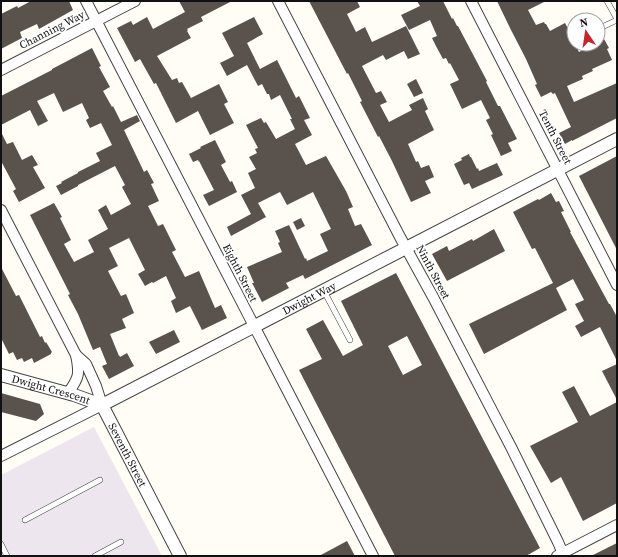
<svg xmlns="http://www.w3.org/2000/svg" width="618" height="557" font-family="'Source Serif 4',serif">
<rect width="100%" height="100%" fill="#fffdf5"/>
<!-- industrial -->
<polygon fill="#eee6ef" points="94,427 162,556 1,556 1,475"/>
<!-- building -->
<g fill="#5a524d" fill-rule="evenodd">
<polygon points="31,1 69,1 73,10 39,29 37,24 20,32 22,38 1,49 1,14 17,6 18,8"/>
<polygon points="179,1 232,1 201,17 203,21 187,29 188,30 187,31 191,38 157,56 172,80 177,78 179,83 182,82 191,98 219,84 228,102 224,104 234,123 210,135 198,111 176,123 156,83 154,84 140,59 135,62 117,28 131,21 133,25 147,17 153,29 185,12"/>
<polygon points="309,1 357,1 360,7 347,14 356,32 365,27 372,42 406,26 420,54 408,59 404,51 386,60 383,55 362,66 376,93 381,91 387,102 380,105 389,122 412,110 409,105 423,98 428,109 425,111 434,130 408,144 416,162 418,161 421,168 429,165 434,177 425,181 431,193 411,202 392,161 379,136 378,137 360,102 362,101 348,73 347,74"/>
<polygon points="417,1 443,1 452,19 453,18 457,26 458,26 487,81 486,82 498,106 500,106 517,139 508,143 512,151 501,156 491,135 493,134 486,120 490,118 481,100 462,109 450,84 459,80 450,63 449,64 446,58 443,59 437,48 432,38 437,36 430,20 409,30 401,15 420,6"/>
<polygon points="497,1 546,1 528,10 536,25 544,22 545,24 546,24 550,31 565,23 574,40 574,44 575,44 579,52 594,44 598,44 598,42 604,39 609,48 607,49 612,60 592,69 593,71 582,76 583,79 567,86 574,102 617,83 617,118 572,141 572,140 565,144 559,133 571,127 555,93 553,94 551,92 541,97 535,85 537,84 526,59 510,28"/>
<polygon points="254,17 263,34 247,43 260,69 277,60 296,98 299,96 310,118 304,120 312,135 295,144 306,165 326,156 346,191 353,207 348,209 355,226 361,224 372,245 305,279 303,275 286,283 289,288 262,302 252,283 254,283 247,267 282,252 278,243 280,242 275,231 289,225 305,259 306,258 307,261 328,251 320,234 331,229 313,192 287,205 280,192 258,203 266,217 231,236 227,227 251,214 241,195 255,188 248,173 256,169 249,157 257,153 255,149 258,148 246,125 261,118 264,123 266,122 276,139 295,129 290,119 292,119 280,95 271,100 269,94 267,94 262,84 258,86 247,65 227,76 220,63 234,56 222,33"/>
<polygon points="92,48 101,66 99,67 110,87 103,91 112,107 113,106 121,122 137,115 140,121 124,130 144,172 147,170 154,183 151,184 159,201 148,206 158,226 163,224 176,250 172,252 185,277 199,271 215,308 221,305 227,318 202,330 190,306 176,313 171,301 176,298 166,276 153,283 152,282 145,286 138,274 145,270 129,238 109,248 118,266 108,271 121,296 126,294 134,313 122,319 126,328 110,334 119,356 119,355 120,357 127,353 134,366 109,379 102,366 107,364 100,347 93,350 78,314 68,295 70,294 30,215 54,203 62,217 60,218 71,240 64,244 74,262 94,252 88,240 108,229 98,210 106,205 111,215 131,204 122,187 125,185 115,166 78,185 78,186 61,195 56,186 62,183 61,182 78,173 78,172 100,161 96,153 112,145 101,123 90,128 86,120 89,118 82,103 63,112 54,93 37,101 48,121 38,126 30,110 1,125 1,96 52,70 52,69"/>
<polygon points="416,79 423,93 414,97 407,84"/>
<polygon points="1,132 7,144 13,142 22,160 32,155 38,165 33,167 45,188 19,202 13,191 16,189 1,161"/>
<polygon points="215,140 226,162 221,165 230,182 232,181 237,192 209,206 203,195 214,190 199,161 199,162 198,160 193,162 189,154 201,148 200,147"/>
<polygon points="469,154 470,157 471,157 477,169 478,168 479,171 497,163 503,175 472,189 469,183 464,185 454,164 462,160 461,158"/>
<polygon points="617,156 617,250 579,176"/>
<polygon points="551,193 556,202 559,201 564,211 561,212 571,232 570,232 609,304 610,304 617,317 617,361 600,327 581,337 575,326 584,321 575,304 584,300 573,279 556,288 567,310 484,354 469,324 553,283 535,248 532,249 513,212 538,199 539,200"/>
<polygon points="301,218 305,226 297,230 293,222"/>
<polygon points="494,229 505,251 447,281 432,254 447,246 449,251 472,239 473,241"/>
<polygon points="1,267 16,296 19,295 40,337 42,336 45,343 46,342 52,352 51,353 51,354 34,363 32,358 24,362 22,358 17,360 13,352 9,354 1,338"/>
<path d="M396 273 540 548 526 556H395L299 370 322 359 306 329 323 320 343 356 363 345 341 301ZM407 336 422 365 403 375 388 346Z"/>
<polygon points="174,330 180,342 156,354 149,342"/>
<polygon points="617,364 617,400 602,371"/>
<polygon points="574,386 590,416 617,402 617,503 583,521 561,477 551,483 530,446 578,422 562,392"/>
<polygon points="1,393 40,404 44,414 36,421 1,412"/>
<polygon points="347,541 355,556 319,556"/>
<polygon points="617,543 617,556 591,556"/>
</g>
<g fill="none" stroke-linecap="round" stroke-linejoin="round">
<!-- service casing -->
<g stroke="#444" stroke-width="6">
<g id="service">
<polyline points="607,1 617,19"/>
<polyline points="600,28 617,20"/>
<polyline points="324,291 350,340"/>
<polyline points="25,520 100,480"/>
<polyline points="1,544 7,556"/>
<polyline points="95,556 121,542"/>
</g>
</g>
<!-- minor casing -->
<g stroke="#444" stroke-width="12">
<g id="minor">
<polyline points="86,1 373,556"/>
<polyline points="278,1 400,237 433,297 512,449 558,542 564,556"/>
<polyline points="471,1 617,285"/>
<polyline points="1,70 135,1"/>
<path d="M1 210 76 355C80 374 79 378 68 393"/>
<polyline points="1,456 102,405 96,386 86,364 76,355"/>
<polyline points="557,556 617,525"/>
</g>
</g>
<!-- tertiary casing -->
<g stroke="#444" stroke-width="14">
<g id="tertiary">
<path id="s1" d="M1 375 74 395 102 405"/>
<path id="s2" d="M102 405 406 248 617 139"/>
<path id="s3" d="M102 405 180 556"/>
</g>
</g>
<!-- service -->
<use href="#service" stroke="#fff" stroke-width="5"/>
<!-- minor -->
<use href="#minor" stroke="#fff" stroke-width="10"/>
<!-- tertiary -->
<use href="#tertiary" stroke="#fff" stroke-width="12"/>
</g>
<g text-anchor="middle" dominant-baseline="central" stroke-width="4" stroke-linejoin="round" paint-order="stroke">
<!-- street labels -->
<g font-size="11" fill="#111" stroke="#fff">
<text transform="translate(52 30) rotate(-27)">Channing Way</text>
<text transform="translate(555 137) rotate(63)">Tenth Street</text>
<text transform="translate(433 272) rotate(62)">Ninth Street</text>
<text transform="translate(240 273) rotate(63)">Eighth Street</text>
<text stroke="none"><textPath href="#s2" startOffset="233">Dwight Way</textPath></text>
<text stroke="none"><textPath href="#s1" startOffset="52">Dwight Crescent</textPath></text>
<text stroke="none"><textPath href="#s3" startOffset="56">Seventh Street</textPath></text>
</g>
</g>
<!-- border -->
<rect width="618" height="557" fill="none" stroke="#111111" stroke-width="4"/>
<!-- north arrow -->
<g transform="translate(586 32) rotate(347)"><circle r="19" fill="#ffffff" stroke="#a0a0a0"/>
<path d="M0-3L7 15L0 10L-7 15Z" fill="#c4262e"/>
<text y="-6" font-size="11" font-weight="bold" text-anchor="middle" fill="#111111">N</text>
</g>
</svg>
